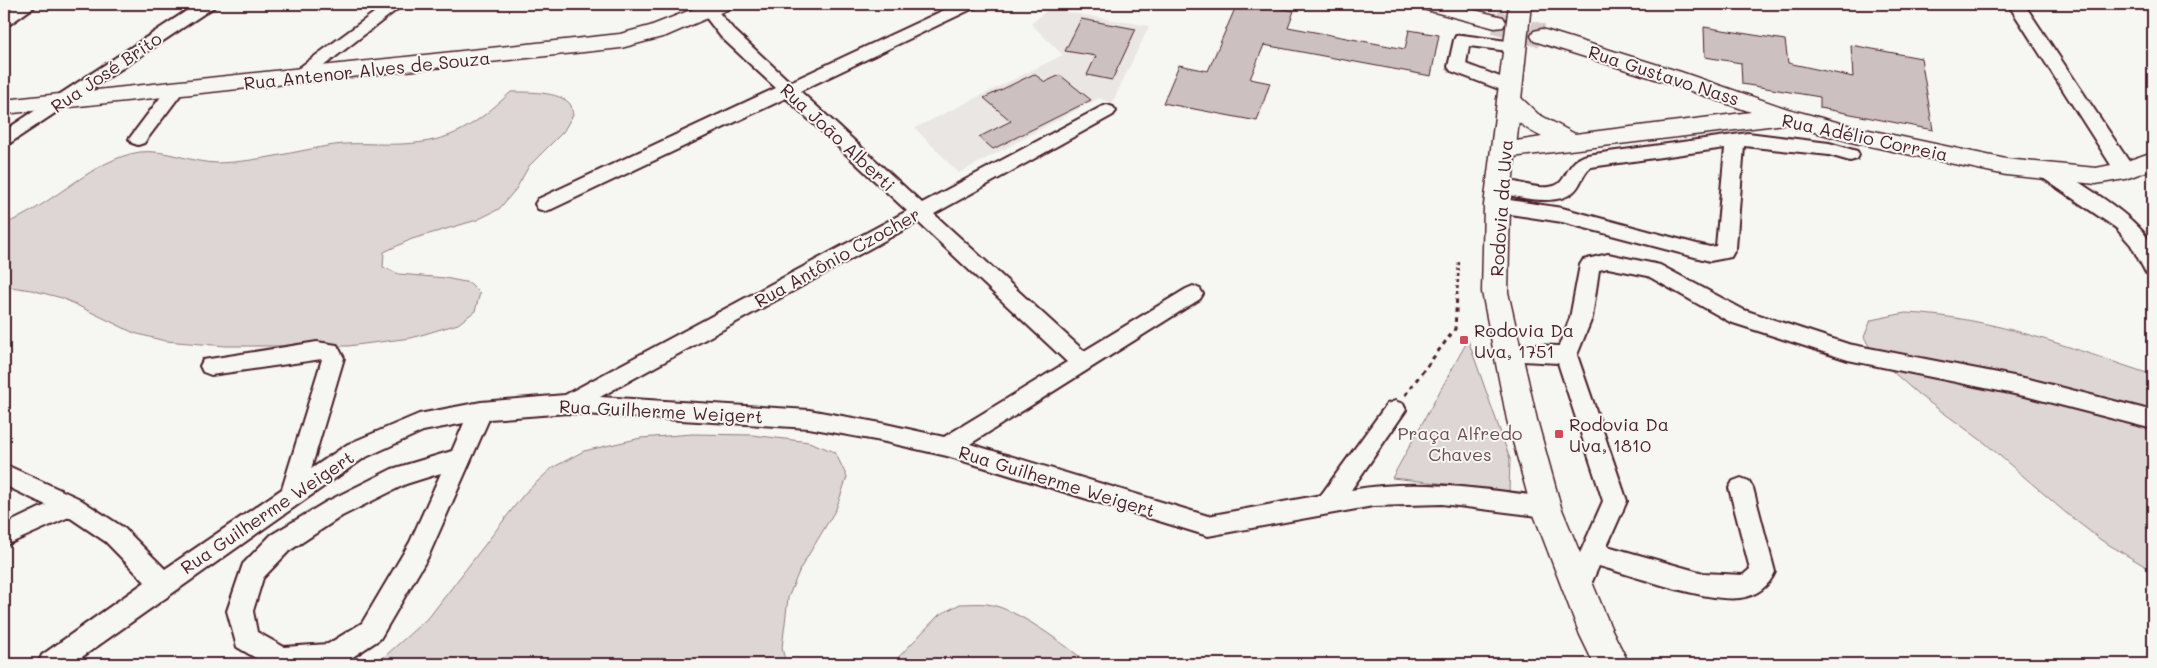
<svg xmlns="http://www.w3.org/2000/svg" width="2157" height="668" font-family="Mali,sans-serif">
<rect width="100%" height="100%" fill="#f6f6f2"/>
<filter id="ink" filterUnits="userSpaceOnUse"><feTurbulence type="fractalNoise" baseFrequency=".02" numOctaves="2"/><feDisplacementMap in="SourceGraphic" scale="10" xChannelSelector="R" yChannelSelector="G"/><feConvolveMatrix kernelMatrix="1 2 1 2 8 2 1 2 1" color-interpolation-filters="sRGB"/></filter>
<g filter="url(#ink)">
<!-- built -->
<polygon fill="#e9e6e3" points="1048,9 1149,26 1112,103 1099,98 959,173 915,128 1063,55 1031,24"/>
<!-- green -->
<g fill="#ddd6d5" stroke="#947a80">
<path d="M511 92C525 92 560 91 570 104 572 106 572 112 573 115L563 132 529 166 516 189 499 209 477 220 412 239 384 252 383 267 399 274 445 278 470 283 480 293 475 311 458 324 411 338 348 346H226L165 341 134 333 62 298 31 290 4 286V224C50 208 92 159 140 152 167 149 191 163 218 163 257 162 295 151 334 145 357 142 379 145 402 144 453 142 475 125 511 92Z"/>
<path d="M1905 313C1991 316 2073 349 2153 375V571L2101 540 2066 513 1985 443 1919 395 1874 355 1864 337 1871 320Z"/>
<polygon points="1468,340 1510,459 1509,491 1392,478"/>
<polygon points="692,434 752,435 809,442 835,452 847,477 836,509 800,569 788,598 782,648 786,664 376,664 430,616 524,494 552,468 584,451 641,438"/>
<path d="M960 604C968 604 978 603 987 604 1017 608 1065 645 1089 664H892L939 615Z"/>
</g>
<!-- building -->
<g fill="#ccc1c0" stroke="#4a1f2b">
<polygon points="1237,4 1258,4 1294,11 1288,27 1405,49 1409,30 1439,35 1431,76 1264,45 1250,79 1270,83 1257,121 1163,103 1179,65 1208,71"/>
<polygon points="1081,19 1136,29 1112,80 1087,75 1096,56 1065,51"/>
<polygon points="1704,27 1785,40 1788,63 1853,77 1851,45 1921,58 1933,130 1820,108 1820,97 1742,84 1741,63 1705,57"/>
<polygon points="1034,74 1045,82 1060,75 1091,100 993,149 979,137 1011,121 984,98"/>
</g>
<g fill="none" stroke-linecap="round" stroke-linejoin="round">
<!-- major-tunnel -->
<polyline stroke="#d4cbca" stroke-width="24" stroke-dasharray="24 12" stroke-linecap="butt" points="1495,22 1542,36"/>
<!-- minor casing -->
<g stroke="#4a1f2b" stroke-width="4">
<g id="minor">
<polygon points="19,4 38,4 10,24 4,25 4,13"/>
<polygon points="197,4 216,4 214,7 10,143 4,145 4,131"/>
<polygon points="386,4 404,4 304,81 298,82 292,81 289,77 292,73"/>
<path d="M957 4H978L976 7 800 91 922 203 1101 107 1107 105 1113 107 1116 111 1113 115 934 214 1084 351 1186 289 1193 286 1200 289 1203 294 1200 299 970 444 1208 516 1321 495 1387 404 1395 401 1403 404 1406 410 1351 490C1417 478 1481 489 1546 497L1554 500 1558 507 1554 514 1546 517 1442 504 1373 506 1208 536 947 456 881 441 809 428 568 413 489 419 428 557 380 639 342 664H266L237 647 227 611 243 564 271 535 326 502 392 469 452 451 464 423 423 431 364 458 72 664H38L42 655 145 582 106 542 69 517 4 546V525L46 505 4 485V464L78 498 124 528 165 569 282 489 322 359 211 375 203 372 200 366 203 360 317 342 337 345 344 358 311 469 348 444 419 414 481 402 565 395 907 211 786 98 552 209 545 211 538 209 535 204 538 199 776 88 721 37 701 11 703 8H715L733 29 790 82ZM918 222 1067 362 944 437 881 423 809 410 600 397ZM441 473 410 542 362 623 328 644 284 647 257 632 253 611 263 578 289 551 342 516 406 484Z"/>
<polygon points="2008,4 2024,4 2132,166 2134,171 2132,176 2125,177 2118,176"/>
<polygon points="1462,35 1522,43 1525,47 1522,51 1516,52 1469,46 1466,64 1516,83 1519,87 1516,91 1510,93 1504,91 1451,71 1448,67 1454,40 1456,36"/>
<polygon points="175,84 181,86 184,90 181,94 144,143 138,145 132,143 129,139 132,135 169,86"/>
<path d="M1748 133 1829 143 1857 151 1859 155 1857 159 1850 161 1829 155 1744 146 1736 248 1731 257 1710 261 1562 222 1497 212 1490 210 1487 205 1490 200 1497 198 1562 208 1697 244 1710 247 1716 246 1725 148 1591 167C1582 173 1582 185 1573 192 1555 208 1513 196 1492 191L1489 186 1492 181C1512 176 1534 192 1554 186 1568 182 1565 161 1587 155Z"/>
<path d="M2047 165 2054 166C2080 184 2142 218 2153 248 2155 256 2153 267 2153 275L2146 273 2131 245 2116 228 2040 176 2038 171 2040 166Z"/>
<path d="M1608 254 1660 265 1744 310 1848 344 2029 379 2153 411V429L2029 397 1848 360 1730 322 1648 276 1608 268 1599 270 1592 318 1577 355 1627 501 1607 546 1703 573 1743 575 1750 569 1729 488 1733 481 1741 478 1749 481 1753 488 1775 572C1769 586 1757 596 1740 598 1705 602 1635 576 1599 566L1587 593 1578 596 1569 593 1566 585 1603 501 1558 363 1506 360 1498 358 1495 352 1498 346 1506 344 1559 346 1570 318 1580 265 1583 260Z"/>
</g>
</g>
<!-- major casing -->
<g stroke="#4a1f2b" stroke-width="3">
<g id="major">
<polygon points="706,4 735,4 731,8 666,36 621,48 4,114 4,100 620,34 650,26"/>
<polygon points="1416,4 1450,4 1503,17 1506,22 1503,27 1495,28 1419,8"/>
<path d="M1542 29 1681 72 1788 109 1855 127 2006 159 2096 168 2121 163 2153 152V169L2125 179 2096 184 2006 175 1855 143 1785 124 1504 158 1496 156 1492 150 1496 144 1542 137C1524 128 1508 116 1497 99L1501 94 1509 92 1517 94 1538 114 1575 134 1751 112 1665 82 1534 41 1531 36 1534 31Z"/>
</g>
</g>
<!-- highway casing -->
<g stroke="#4a1f2b" stroke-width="3">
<polygon id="highway" points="1509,4 1531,4 1510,205 1508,292 1537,420 1561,507 1611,628 1629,664 1594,664 1580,635 1531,507 1507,420 1482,292 1484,205"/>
</g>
<!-- path-far1 -->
<polyline stroke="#4a1f2b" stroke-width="2.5" stroke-dasharray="3 3" stroke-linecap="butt" points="1457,295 1459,261"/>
<!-- path -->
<polyline stroke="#4a1f2b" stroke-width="3" stroke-dasharray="4.5 4.5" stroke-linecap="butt" points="1405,395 1455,329 1457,294"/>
<!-- minor -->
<use href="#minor" fill="#f6f6f2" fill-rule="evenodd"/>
<!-- major -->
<use href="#major" fill="#f6f6f2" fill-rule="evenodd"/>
<!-- highway -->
<use href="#highway" fill="#f6f6f2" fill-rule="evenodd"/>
</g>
</g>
<!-- markers -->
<g fill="#d1495b" stroke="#f6f6f2" stroke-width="2">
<rect x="1459" y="335" width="10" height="10" rx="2.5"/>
<rect x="1554" y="429" width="10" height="10" rx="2.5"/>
</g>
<g text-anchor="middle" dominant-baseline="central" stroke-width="4" stroke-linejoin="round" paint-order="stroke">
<!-- street labels -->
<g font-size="18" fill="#4a1f2b" stroke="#f6f6f2">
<text transform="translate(367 70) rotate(-6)">Rua Antenor Alves de Souza</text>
<text transform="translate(106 72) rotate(-34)">Rua José Brito</text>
<text transform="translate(1664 75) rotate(18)">Rua Gustavo Nass</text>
<text transform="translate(838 137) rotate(43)">Rua João Alberti</text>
<text transform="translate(1865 137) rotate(12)">Rua Adélio Correia</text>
<text transform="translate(1501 208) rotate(-86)">Rodovia da Uva</text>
<text transform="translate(837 257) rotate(-29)">Rua Antônio Czocher</text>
<text transform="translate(661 411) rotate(3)">Rua Guilherme Weigert</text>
<text transform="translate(1057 481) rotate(17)">Rua Guilherme Weigert</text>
<text transform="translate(267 512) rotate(-34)">Rua Guilherme Weigert</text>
</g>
<!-- poi labels -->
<g font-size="18" fill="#4a1f2b" stroke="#f6f6f2" text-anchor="start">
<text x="1474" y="330">Rodovia Da<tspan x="1474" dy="21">Uva, 1751</tspan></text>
<text x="1569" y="424">Rodovia Da<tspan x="1569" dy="21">Uva, 1810</tspan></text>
</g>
<!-- park labels -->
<g font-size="18" fill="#6f4d56" stroke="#f6f6f2">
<text x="1460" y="433">Praça Alfredo<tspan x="1460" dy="21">Chaves</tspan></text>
</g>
</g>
<!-- margin -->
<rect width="2157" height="668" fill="none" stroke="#f6f6f2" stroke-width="20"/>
<rect x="10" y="10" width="2137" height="648" fill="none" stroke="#4a1f2b" stroke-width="2" filter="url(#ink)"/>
</svg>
